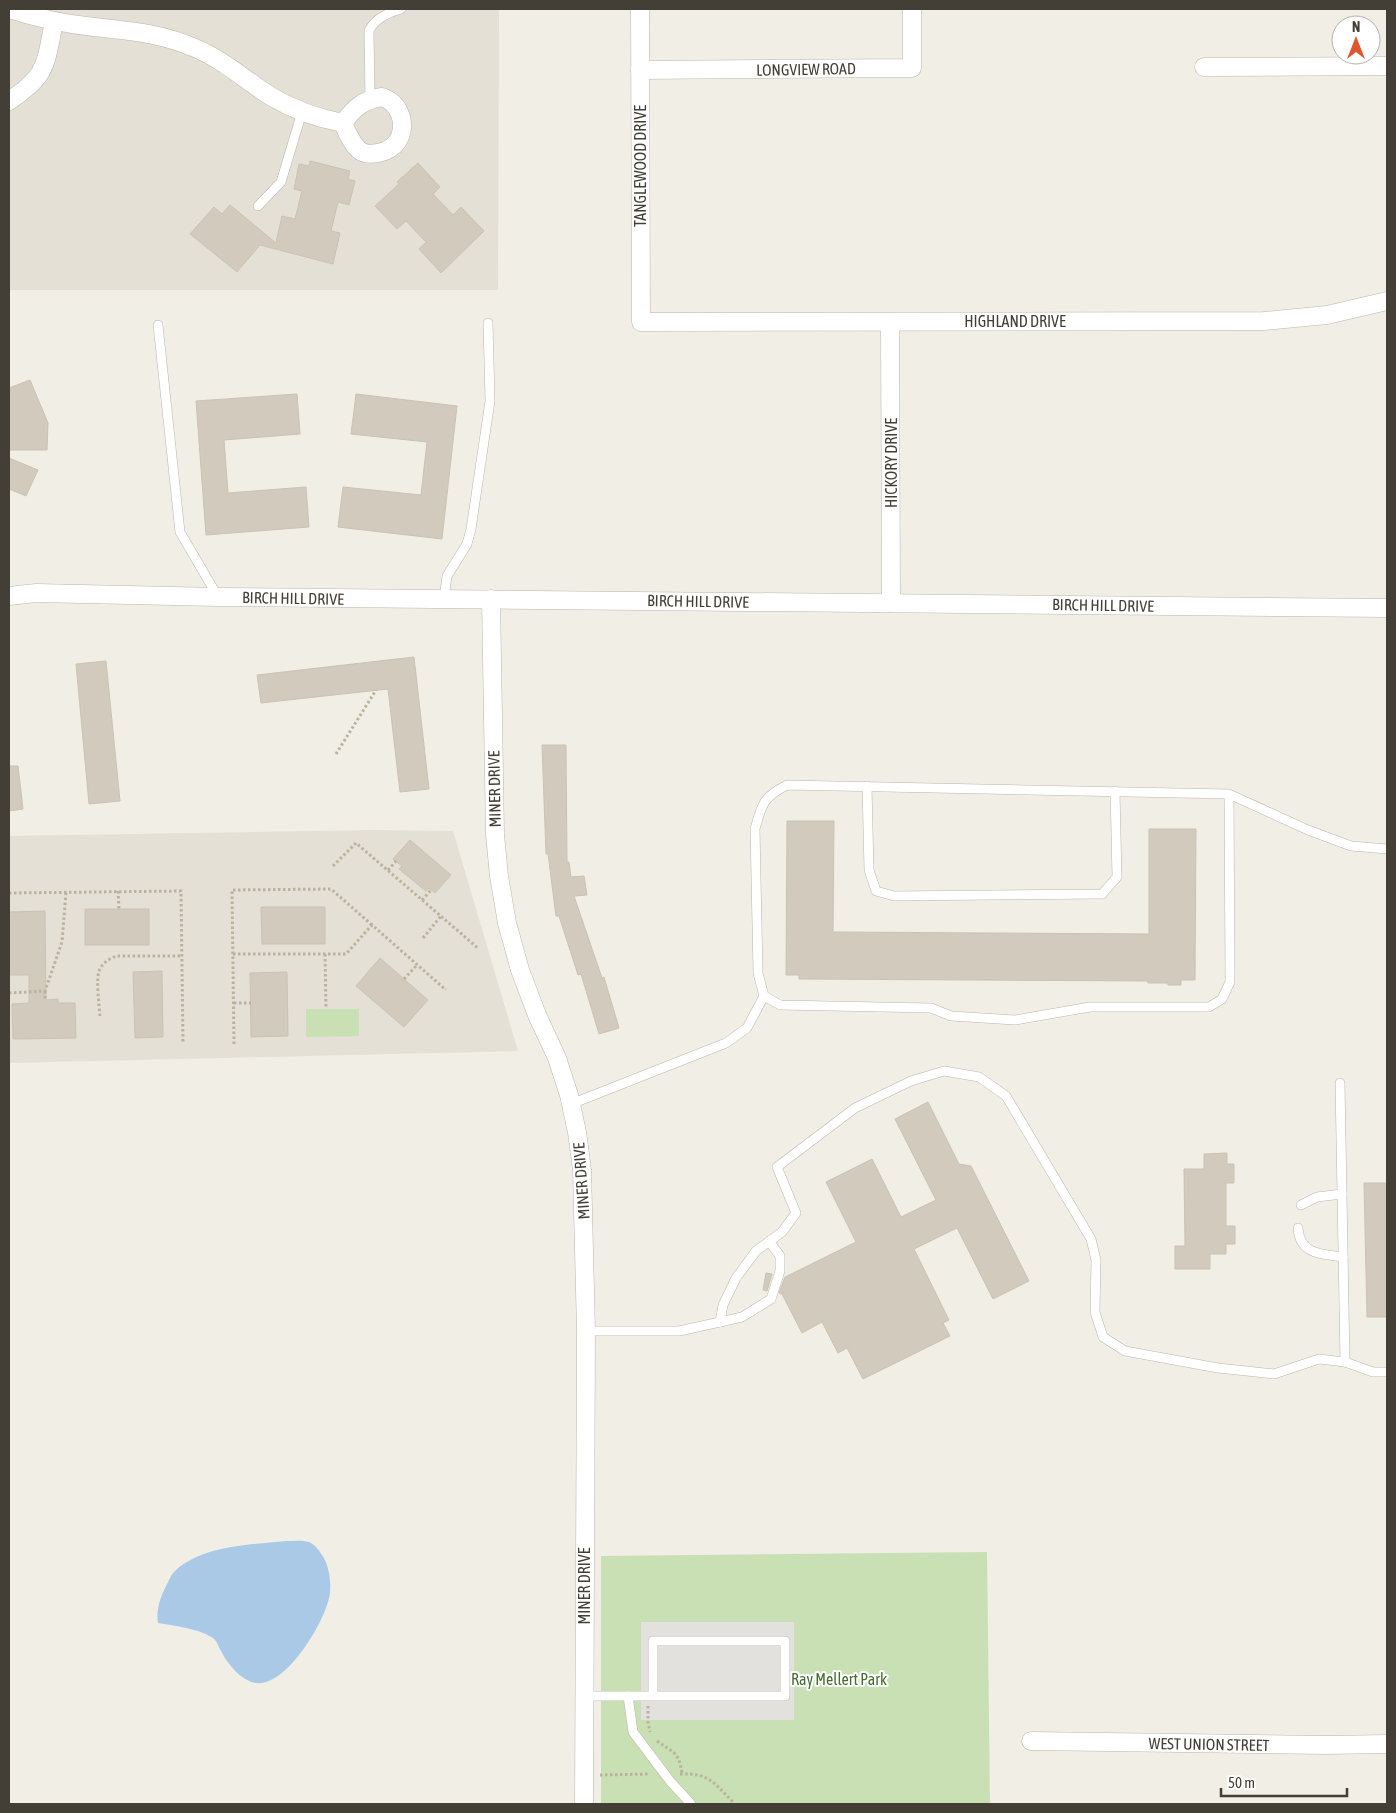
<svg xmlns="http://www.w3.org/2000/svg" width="1396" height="1813" font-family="'Asap Condensed',sans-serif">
<rect width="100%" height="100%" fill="#f1eee6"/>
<!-- residential -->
<g fill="#e4e0d5">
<polygon points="9,9 499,9 498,290 9,290"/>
<polygon points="374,830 453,831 518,1051 9,1063 9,836"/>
</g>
<!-- green -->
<g fill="#c9e0b4">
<polygon points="306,1009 359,1009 359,1036 306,1037"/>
<polygon points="987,1552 990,1804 601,1804 601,1556"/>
</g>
<!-- parking -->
<rect fill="#e2e1de" x="641" y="1622" width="153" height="98"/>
<!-- water -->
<path fill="#a9c9e7" d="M286 1541C293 1541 302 1540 309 1542 316 1545 320 1552 324 1558 329 1568 331 1581 330 1592 328 1618 286 1688 256 1683 241 1681 227 1663 221 1651 218 1646 217 1641 213 1638 197 1628 176 1626 158 1623 156 1610 160 1598 166 1586 169 1581 171 1574 176 1570 205 1545 250 1545 286 1541Z"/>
<!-- building -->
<g fill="#d1cabd" stroke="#cbc2b1">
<polygon points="310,161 350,171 348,179 355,181 349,205 338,202 331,231 340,233 333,264 260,245 237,272 190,234 214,207 222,214 230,205 276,243 282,216 295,219 302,191 294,189 299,164 309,166"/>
<polygon points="418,163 440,187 433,194 453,215 461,207 484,231 441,273 419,249 426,242 406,221 397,229 375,206 399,184 397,182"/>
<polygon points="30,380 48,423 47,450 9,450 9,388"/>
<polygon points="297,394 300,434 224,440 228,493 306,487 309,527 206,535 196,401"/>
<polygon points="356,394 457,406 442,539 338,527 343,487 421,495 427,442 351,434"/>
<polygon points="9,458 38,470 26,496 9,489"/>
<polygon points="414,657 429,789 400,792 388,689 261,703 257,675"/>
<polygon points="106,661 120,801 89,804 76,664"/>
<polygon points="542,745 566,745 567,862 569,862 571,877 584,876 587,895 574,896 602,978 604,977 619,1028 599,1034 581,974 578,975 559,916 556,916 548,854 546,854"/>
<polygon points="9,766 18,766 23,809 9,811"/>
<polygon points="787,821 834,821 833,932 1149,934 1149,829 1196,829 1195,980 1181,980 1181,985 1168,985 1168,983 1148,983 1148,981 799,979 799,975 786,975"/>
<polygon points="410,840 451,875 435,893 429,888 426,891 399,869 402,866 393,859"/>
<polygon points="261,907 325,907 325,944 262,944"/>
<rect x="85" y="909" width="64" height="36"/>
<polygon points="45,911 46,1000 58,999 58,1003 75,1003 76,1038 13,1039 12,1004 29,1003 29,975 9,975 9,912"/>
<polygon points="380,958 428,1000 404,1027 356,986"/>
<polygon points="162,971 163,1037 135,1038 133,972"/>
<polygon points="287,972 288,1036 251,1037 250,973"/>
<polygon points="928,1102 959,1164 971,1166 1029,1281 993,1299 957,1228 914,1249 949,1320 943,1323 950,1336 863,1379 847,1348 838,1353 822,1322 802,1333 782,1294 779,1293 785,1277 856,1242 826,1182 872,1159 901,1217 936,1200 895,1119"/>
<polygon points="1227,1153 1227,1164 1234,1164 1234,1183 1226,1183 1226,1226 1235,1226 1235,1244 1226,1244 1226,1254 1210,1254 1210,1269 1175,1269 1175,1246 1185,1246 1184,1169 1204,1169 1204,1154"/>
<polygon points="1364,1183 1387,1183 1387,1317 1367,1317"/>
<polygon points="766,1273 772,1274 767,1291 763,1290"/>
</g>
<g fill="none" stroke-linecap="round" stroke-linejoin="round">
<!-- lane casing -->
<g stroke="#bbb6aa" stroke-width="10">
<g id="lane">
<path d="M370 99 369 31C375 18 388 13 401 9"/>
<polyline points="258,206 281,182 302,112"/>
<polyline points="158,325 180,532 218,597"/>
<polyline points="444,599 447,576 467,544 471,529 490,401 488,323"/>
<polyline points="867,786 869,870 876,891 894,896 1102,894 1117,877 1115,791"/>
<path d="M1229 794 1230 982 1222 999 1209 1007H1090L1015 1020 951 1016 931 1008 780 1005 764 996 758 973 755 829C762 804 763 797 787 785L1229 794 1308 830 1351 846 1387 849"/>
<polyline points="1340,1083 1345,1362"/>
<polyline points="571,1104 726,1043 747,1028 764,996"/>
<polyline points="1301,1205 1317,1197 1342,1194"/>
<path d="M1298 1228C1300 1255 1321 1254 1343 1257"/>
<polyline points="720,1322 742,1317 771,1299 780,1271 780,1256 769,1241"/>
<polyline points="586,1331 679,1331 720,1322 723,1305 736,1278 756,1251 782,1232 796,1213 777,1167 855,1108 911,1081 944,1071 979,1077 1006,1096 1091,1239 1096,1260 1095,1312 1103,1337 1125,1351 1218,1368 1274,1374 1319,1359 1345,1362 1373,1372 1387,1372"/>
<path d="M584 1696C607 1696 630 1696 653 1696H785V1641H653V1696"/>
<polyline points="628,1696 633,1732 670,1781 691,1804"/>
</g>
</g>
<!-- street casing -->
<g stroke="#bbb6aa" stroke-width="19">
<g id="street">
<path d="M9 9C37 18 65 24 94 27 130 31 161 33 195 48 224 60 246 81 272 97 294 110 317 118 343 123"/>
<polyline points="640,9 641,322 1264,321 1327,315 1387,301"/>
<polyline points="1204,67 1387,66"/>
<polyline points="640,70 912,68 912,9"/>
<path d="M382 97C400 103 408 125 397 142 390 152 369 158 359 150 351 143 347 132 343 123 354 108 363 100 382 97Z"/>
<path d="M9 101C48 75 45 65 54 22"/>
<polyline points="890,322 891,603"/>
<polyline points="9,596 36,593 218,597 1387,608"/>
<polyline points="491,599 495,835 499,876 507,923 520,970 537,1015 557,1058 569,1095 577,1132 582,1170 586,1331 584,1804"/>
<polyline points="1031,1741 1326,1745 1387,1744"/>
</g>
</g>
<!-- path -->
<g stroke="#bbb29d" stroke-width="3" stroke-dasharray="2.5 2.5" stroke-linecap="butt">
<polyline points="336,754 376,690"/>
<polyline points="333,866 356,843 479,949"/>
<polyline points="388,870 396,861"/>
<polyline points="118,891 119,909"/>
<polyline points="9,893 181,891 183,1044"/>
<polyline points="422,900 431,890"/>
<polyline points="423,938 441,916"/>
<polyline points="233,954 346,954 372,925 446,990"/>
<polyline points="325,954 326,1009"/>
<polyline points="404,979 417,965"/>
<polyline points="45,991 45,1000"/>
<polyline points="9,993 45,991 62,942 66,892"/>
<polyline points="234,1003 251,1003"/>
<path d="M100 1016C99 1006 96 979 99 971 102 963 110 958 117 956H182"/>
<polyline points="234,1044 232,890 331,889 372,925"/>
<polyline points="648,1706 648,1722 650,1732"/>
<path d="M657 1741C674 1753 679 1752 682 1774"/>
<path d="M680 1774C709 1773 713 1782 732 1801L733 1804"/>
<polyline points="600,1775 649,1774"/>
</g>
<!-- lane -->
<use href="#lane" stroke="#fff" stroke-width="9"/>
<!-- street -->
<use href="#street" stroke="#fff" stroke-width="18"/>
</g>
<g text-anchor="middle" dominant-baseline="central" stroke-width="4" stroke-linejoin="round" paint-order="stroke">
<!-- street labels -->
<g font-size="16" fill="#433f36" stroke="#fff">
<text transform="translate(806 69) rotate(-1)">LONGVIEW ROAD</text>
<text transform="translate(640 166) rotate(-90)">TANGLEWOOD DRIVE</text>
<text x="1015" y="321">HIGHLAND DRIVE</text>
<text transform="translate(891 463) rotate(-90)">HICKORY DRIVE</text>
<text transform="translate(293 598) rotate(1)">BIRCH HILL DRIVE</text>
<text transform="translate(698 601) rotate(1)">BIRCH HILL DRIVE</text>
<text transform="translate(1103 605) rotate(1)">BIRCH HILL DRIVE</text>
<text transform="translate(494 789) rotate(-91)">MINER DRIVE</text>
<text transform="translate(581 1181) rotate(-94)">MINER DRIVE</text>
<text transform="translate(584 1586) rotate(-90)">MINER DRIVE</text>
<text transform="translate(1209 1744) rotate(1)">WEST UNION STREET</text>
</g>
<!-- park labels -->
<g font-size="16" fill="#446d31" stroke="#fff">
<text x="839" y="1679">Ray Mellert Park</text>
</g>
</g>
<!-- border -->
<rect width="1396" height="1813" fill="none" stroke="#433f36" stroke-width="20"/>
<!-- north arrow -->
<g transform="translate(1356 40)"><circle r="24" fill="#ffffff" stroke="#b4b2af"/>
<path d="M0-4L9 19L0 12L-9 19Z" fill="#df552f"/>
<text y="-8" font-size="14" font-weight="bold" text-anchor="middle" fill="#433f36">N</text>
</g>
<!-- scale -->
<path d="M1221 1788v8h126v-8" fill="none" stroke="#433f36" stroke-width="2.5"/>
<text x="1228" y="1788" font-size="15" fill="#433f36" stroke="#ffffff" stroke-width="4" paint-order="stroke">50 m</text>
</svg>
